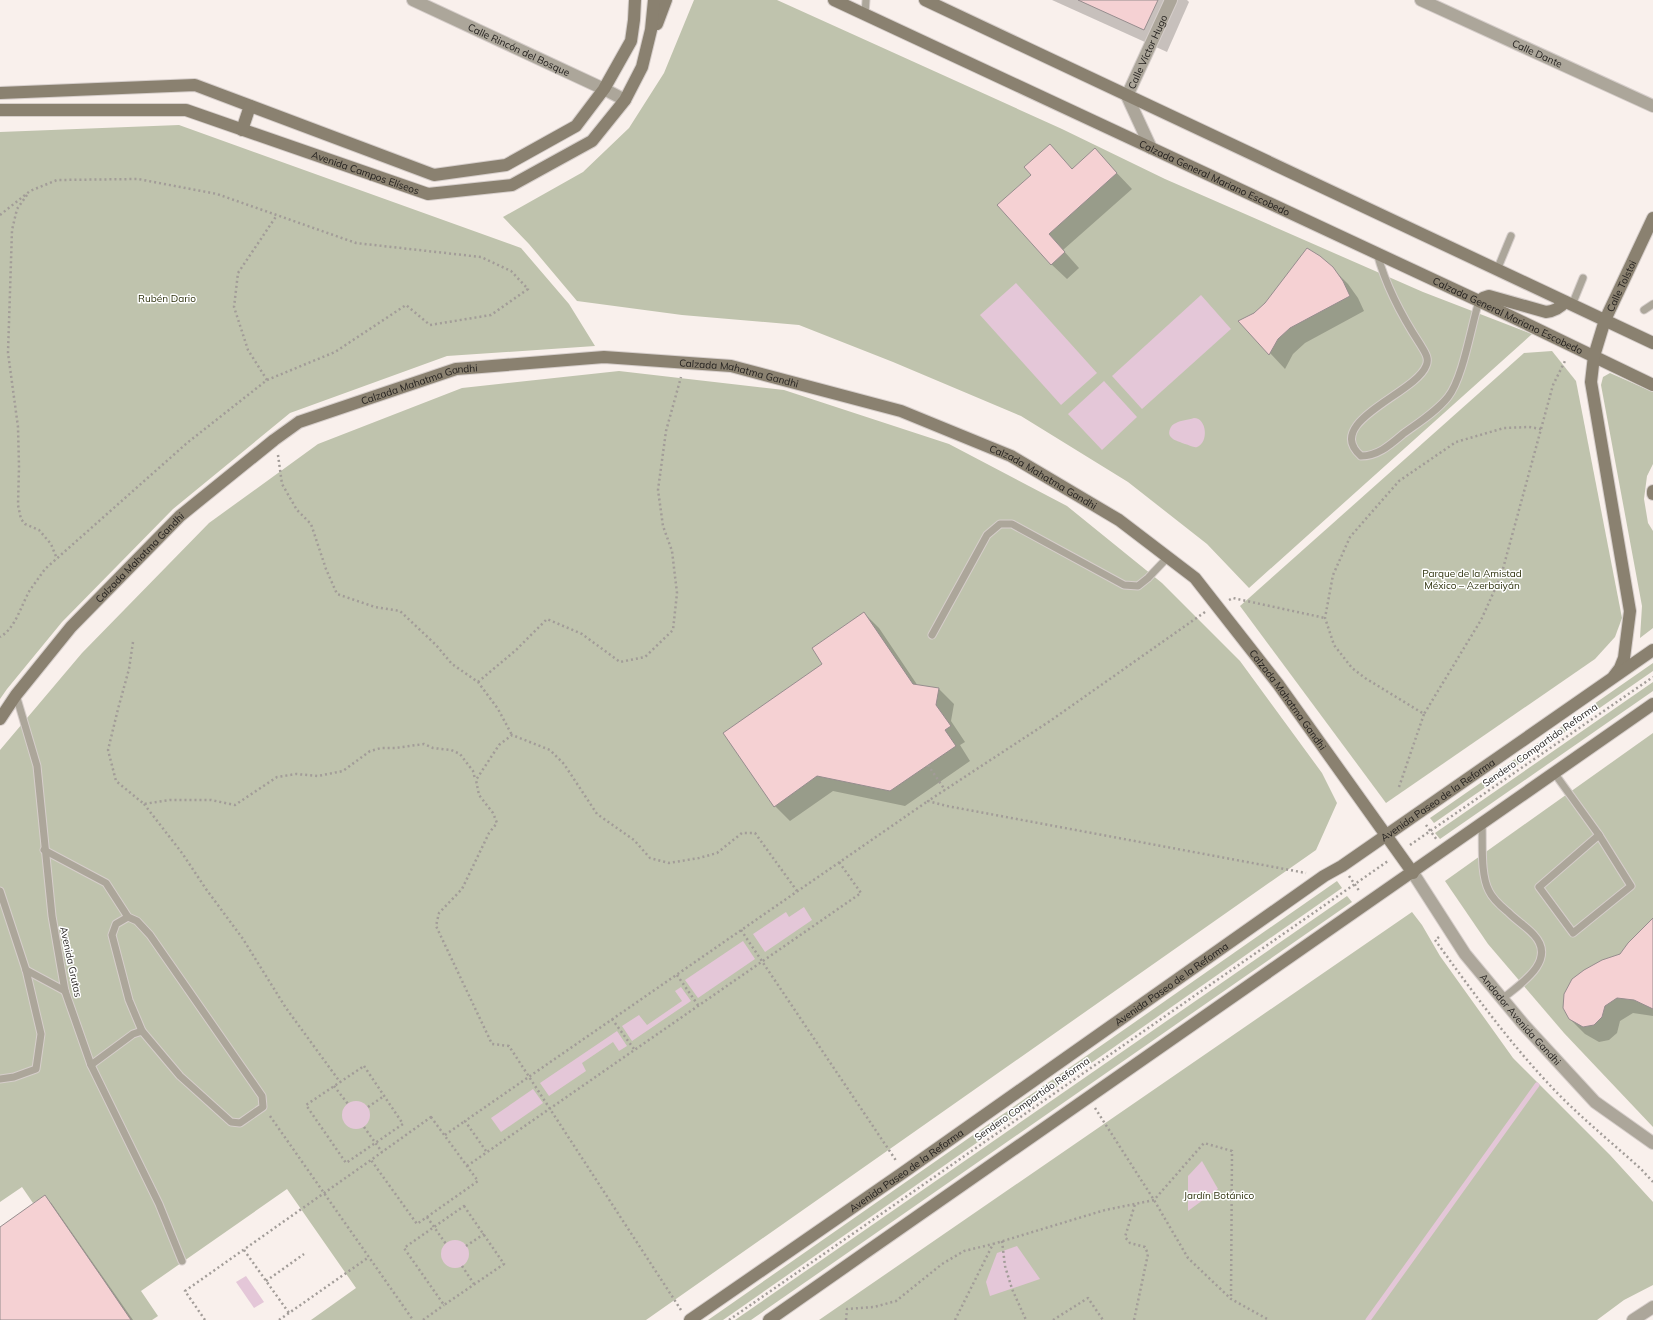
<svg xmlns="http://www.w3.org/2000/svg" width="1653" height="1320" font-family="Mulish,sans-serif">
<rect width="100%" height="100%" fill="#f9f0ec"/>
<!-- green -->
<g fill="#bfc3ad">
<polygon points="694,0 777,0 1062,129 1165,179 1423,292 1532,334 1249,588 1207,544 1128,482 1021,416 893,362 799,325 682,315 577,301 529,244 503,217 583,172 629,128 664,73"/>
<polygon points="179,125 521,248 569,304 595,346 447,356 290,413 173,509 62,622 7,689 0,699 0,132"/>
<polygon points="1552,351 1576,381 1622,618 1615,637 1595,659 1386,803 1240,606 1524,353"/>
<polygon points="619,371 784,390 949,444 1067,506 1162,583 1240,661 1322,773 1337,803 1316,850 646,1320 311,1320 356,1288 287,1189 141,1291 158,1316 152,1320 131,1320 45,1196 33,1203 22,1187 0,1202 0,750 82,653 209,523 318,444 462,388"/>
<polygon points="1610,373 1653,392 1653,464 1647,476 1644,499 1648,523 1653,531 1653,628 1640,638 1642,606 1601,385 1603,377"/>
<polygon points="1653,663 1653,671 1434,823 1430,818"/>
<polygon points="1653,682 1653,691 1440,839 1435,833"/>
<polygon points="1653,733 1653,1127 1564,1033 1488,944 1445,881"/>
<polygon points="1337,881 1342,888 723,1320 708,1320"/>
<polygon points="1347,896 1352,902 751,1320 735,1320"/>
<polygon points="1412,912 1422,925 1440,956 1513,1058 1610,1155 1653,1202 1653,1285 1624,1300 1597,1320 819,1320"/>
</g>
<!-- water -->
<g fill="#e4c7d8">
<polygon points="1016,283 1097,373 1061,405 980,315"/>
<polygon points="1201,295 1231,329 1142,409 1112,376"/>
<polygon points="1104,381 1137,417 1102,450 1068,414"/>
<path d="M1194 418C1207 418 1209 443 1197 447 1194 448 1189 445 1185 444 1178 441 1166 439 1170 429 1171 426 1173 424 1176 423 1181 420 1188 420 1194 418Z"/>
<polygon points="804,907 812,920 765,952 753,934 786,912 789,917"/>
<polygon points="743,941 755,959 698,998 685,980"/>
<polygon points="681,987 691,1001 632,1041 622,1026 639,1015 647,1025 682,1001 675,991"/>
<polygon points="617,1031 627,1046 619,1051 613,1042 582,1063 586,1071 549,1096 540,1083"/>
<polygon points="533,1089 543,1103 501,1132 491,1118"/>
<circle cx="356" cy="1115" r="14"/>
<polygon points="1202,1161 1218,1189 1188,1211 1188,1176"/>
<circle cx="455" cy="1254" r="14"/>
<polygon points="1017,1246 1040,1279 990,1296 986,1282 997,1253"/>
<polygon points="246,1276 264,1302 254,1308 236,1282"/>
</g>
<!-- shadow -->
<g fill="#0003">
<polygon points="1052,0 1187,0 1189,2 1167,52"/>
<polygon points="1050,146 1073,170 1095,150 1132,189 1063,250 1079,268 1067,279 1051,264 1032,175"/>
<polygon points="1332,268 1348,284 1358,298 1364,311 1305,343 1293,354 1285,369 1240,321"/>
<polygon points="864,613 879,628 918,686 939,689 954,704 951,721 965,742 960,745 970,761 905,806 833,791 790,821 775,806 824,665"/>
<polygon points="1653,921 1653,1016 1633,1013 1620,1021 1617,1033 1609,1040 1599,1042 1585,1034 1570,1019 1620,955"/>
<polygon points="45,1197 52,1204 133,1320 0,1320 0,1228"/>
</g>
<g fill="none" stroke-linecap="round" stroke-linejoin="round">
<!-- stream -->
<polyline stroke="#e4c7d8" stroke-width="5" points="1368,1320 1537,1085"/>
</g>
<!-- building -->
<g fill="#f5d1d3" stroke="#968d8e">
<polygon points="1078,0 1158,0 1144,30"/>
<polygon points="1050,144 1072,169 1095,148 1117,173 1049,234 1065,252 1051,265 997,205 1031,175 1024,167"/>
<polygon points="1307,248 1320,256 1333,267 1343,281 1350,296 1290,328 1278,339 1269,355 1238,321 1254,313 1265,303"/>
<polygon points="864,612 913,684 939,688 936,705 951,726 945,730 956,746 890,791 817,776 774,807 723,733 822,664 812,648"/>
<polygon points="1653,918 1653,1009 1634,1000 1617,998 1605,1006 1602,1017 1594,1025 1583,1027 1569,1019 1563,1008 1564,994 1572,979 1584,970 1602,960 1620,954 1628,943"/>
<polygon points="45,1195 103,1279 131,1320 0,1320 0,1227"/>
</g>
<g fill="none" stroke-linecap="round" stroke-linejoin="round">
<!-- lane casing -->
<g stroke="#d6cecb" stroke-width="9">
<g id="lane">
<polyline points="865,14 866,0"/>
<path d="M1377 253C1386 287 1401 315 1420 344 1424 351 1430 358 1426 366 1415 394 1322 422 1361 456 1378 456 1390 445 1403 434 1418 423 1436 412 1448 397 1463 378 1471 327 1479 301"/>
<polyline points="1497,270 1511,236"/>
<polyline points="1572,305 1583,278"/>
<polyline points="1644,310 1653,304"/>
<polyline points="932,635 987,535 1000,524 1012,524 1124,585 1138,586 1148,578 1168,557"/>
<polyline points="16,695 37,766 52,916 65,991 91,1065 159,1204 182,1261"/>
<polyline points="1555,774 1599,835"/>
<path d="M1482 825C1483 844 1480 874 1489 891 1493 900 1502 907 1509 913 1517 921 1527 927 1534 935 1558 961 1519 985 1502 999"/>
<polygon points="1599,835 1631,886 1573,933 1539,887"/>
<polyline points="44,850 106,883 128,917 137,921 150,935 262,1096 263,1107 240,1123 231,1122 180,1076 142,1031 133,1034 91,1065"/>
<polyline points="0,891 26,970 41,1034 36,1069 14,1077 0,1079"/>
<polyline points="128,917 116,924 112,935 129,1000 142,1031"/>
<polyline points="26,970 65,991"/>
</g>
</g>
<!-- street casing -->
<g stroke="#d6cecb" stroke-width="14">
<g id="street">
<path id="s1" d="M413 0 604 89 625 100"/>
<path id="s2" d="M1421 0 1653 106"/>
<path id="s3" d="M1151 148 1127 96 1171 0"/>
<path id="s4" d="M1413 873 1465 954 1524 1025 1595 1102 1653 1143"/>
<polyline points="1633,1320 1653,1307"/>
</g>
</g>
<!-- secondary casing -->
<g stroke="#d6cecb" stroke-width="14">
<g id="secondary">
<path id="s5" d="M834 0 1479 301 1653 385"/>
<polyline points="925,0 1653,343"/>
<polyline points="657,24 666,0"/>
<polyline points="0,93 195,85 434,175 506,165 576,126 604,89 631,41 634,20 635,0"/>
<path id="s6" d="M0 110H186L428 194 512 185 592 141 625 100 642 67 651 30 654 0"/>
<polyline points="242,130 250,106"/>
<path d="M1479 301 1483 298 1489 296 1546 312C1555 311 1560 308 1565 302"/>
<polyline points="1653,491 1653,494"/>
<path id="s7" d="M1614 676 1620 668 1624 658 1630 611 1591 382 1594 356 1605 320 1653 218"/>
<path id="s8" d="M0 719 16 695 71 627 180 516 274 440 299 422 456 369 604 357 731 366 901 411 1011 456 1119 520 1195 578 1278 684 1413 873"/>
<path id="s9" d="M690 1320 904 1172 1324 876 1342 866 1653 650"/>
<path d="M769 1320C1063 1114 1359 911 1653 704"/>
</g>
</g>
<!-- path -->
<g stroke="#a29c98" stroke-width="2.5" stroke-dasharray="2 3" stroke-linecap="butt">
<polyline points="27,195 17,209 12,230 8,353 18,427 19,467 18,505 21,519 25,524 39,530 51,544 57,559"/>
<path d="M0 215 30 191 57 180 138 179 217 194 356 243 481 257 511 271 528 289 491 315 430 325 406 305 335 352 267 380 187 443 45 569C40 576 35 583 30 590 21 605 16 628 0 637"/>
<polyline points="267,380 248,350 234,307 238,273 277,215"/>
<polyline points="1541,429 1529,427 1504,428 1456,442 1399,481 1350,537 1333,575 1325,618 1334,645 1352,668 1365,678 1424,714 1481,620 1501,576 1553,385 1566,359"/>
<polyline points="278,455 282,484 297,510 311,524 326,569 337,594 375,607 400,611 436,645 452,664 478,682 498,709 512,735"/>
<polyline points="1229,600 1233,598 1325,618"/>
<polyline points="1205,612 1050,721 928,801 947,806 1306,873"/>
<polyline points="133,642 129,669 118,709 108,750 116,781 144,804 170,800 211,800 235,805 277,777 296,774 318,776 343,771 370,751 381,748 395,748 424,744 433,748 451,750 460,754 473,771 475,779"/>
<polyline points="478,682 516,650 547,619 582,634 620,662 645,657 673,630 677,593 672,551 663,526 658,490 666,431 681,377"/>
<polyline points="928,765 945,790"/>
<polyline points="1399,787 1424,714"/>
<polyline points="144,804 182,853 206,889 243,939 286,1008 340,1082"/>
<polyline points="1426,825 1437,840"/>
<polyline points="1410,845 1653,677"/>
<polyline points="1349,876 1360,892"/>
<polyline points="741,930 897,1162"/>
<path d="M1439 937 1435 940C1470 988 1505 1037 1546 1081 1575 1113 1609 1140 1641 1169L1653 1182"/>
<polyline points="677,975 698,1005"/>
<polyline points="612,1019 634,1049"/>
<polygon points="364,1066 403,1124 346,1163 306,1105"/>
<polyline points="334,1086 348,1104"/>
<polyline points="368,1107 384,1096"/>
<polyline points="1095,1108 1154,1200 1188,1258 1231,1299 1269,1320"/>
<polyline points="270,1116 413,1320"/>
<polygon points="431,1117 478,1181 417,1224 371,1160"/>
<polyline points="364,1127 382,1152"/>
<polyline points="445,1135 465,1121"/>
<polyline points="486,1151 465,1121 928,801"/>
<polyline points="467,1166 861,893 839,862"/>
<polygon points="464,1206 504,1264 444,1305 404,1248"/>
<polyline points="427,1217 446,1244"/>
<polyline points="1002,1241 1005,1266 1012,1289 1026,1320"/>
<polyline points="466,1246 484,1234"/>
<polyline points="244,1250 289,1313"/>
<polyline points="462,1266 474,1284"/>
<polyline points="266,1281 304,1254"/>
<polyline points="681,1310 509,1046 492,1044 436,926 439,913 462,889 489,833 497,823 493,813 479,795 476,780 499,745 512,735 550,750 564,764 597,814 634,840 650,858 669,863 699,858 717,853 742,833 755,833 797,891"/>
<polyline points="205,1320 185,1291 371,1160"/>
<polyline points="279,1320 369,1257"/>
<polyline points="423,1320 444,1305"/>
<polyline points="729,1320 1388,861"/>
<polyline points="846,1320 847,1309 874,1307 896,1301 942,1264 964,1251 993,1244"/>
<polyline points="955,1320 993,1244 1105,1210 1154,1200 1204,1143 1232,1151 1231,1299"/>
<polyline points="1053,1320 1088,1298 1103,1320"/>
<polyline points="1134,1320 1148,1254 1145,1247 1130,1243 1125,1237 1135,1204"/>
</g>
<!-- lane -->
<use href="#lane" stroke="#aca69a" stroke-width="7"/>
<!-- street -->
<use href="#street" stroke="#aca69a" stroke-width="12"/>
<!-- secondary -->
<use href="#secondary" stroke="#8a8170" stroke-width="12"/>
</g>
<g text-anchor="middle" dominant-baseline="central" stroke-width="3" stroke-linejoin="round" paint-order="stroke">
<!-- street labels -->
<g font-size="10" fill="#211e1c" stroke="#fff">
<text stroke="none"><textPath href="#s1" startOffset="117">Calle Rincón del Bosque</textPath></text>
<text stroke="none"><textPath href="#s3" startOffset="106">Calle Víctor Hugo</textPath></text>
<text stroke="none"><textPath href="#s2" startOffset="128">Calle Dante</textPath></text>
<text stroke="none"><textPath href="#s6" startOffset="376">Avenida Campos Elíseos</textPath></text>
<text stroke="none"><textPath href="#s5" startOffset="420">Calzada General Mariano Escobedo</textPath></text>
<text stroke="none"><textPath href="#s7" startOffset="402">Calle Tolstoi</textPath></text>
<text stroke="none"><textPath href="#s5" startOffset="744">Calzada General Mariano Escobedo</textPath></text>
<text stroke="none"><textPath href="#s8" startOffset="874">Calzada Mahatma Gandhi</textPath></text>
<text stroke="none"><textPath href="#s8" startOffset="550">Calzada Mahatma Gandhi</textPath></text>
<text stroke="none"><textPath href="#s8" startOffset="1198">Calzada Mahatma Gandhi</textPath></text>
<text stroke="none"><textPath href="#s8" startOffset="214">Calzada Mahatma Gandhi</textPath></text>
<text stroke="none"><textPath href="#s8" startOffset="1534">Calzada Mahatma Gandhi</textPath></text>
<text transform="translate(1540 745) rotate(-35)">Sendero Compartido Reforma</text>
<text stroke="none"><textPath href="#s9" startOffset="911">Avenida Paseo de la Reforma</textPath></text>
<text transform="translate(71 962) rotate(78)">Avenida Grutas</text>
<text stroke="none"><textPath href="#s9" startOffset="587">Avenida Paseo de la Reforma</textPath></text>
<text stroke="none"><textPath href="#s4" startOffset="182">Andador Avenida Gandhi</textPath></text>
<text transform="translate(1032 1099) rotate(-35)">Sendero Compartido Reforma</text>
<text stroke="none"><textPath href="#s9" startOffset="263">Avenida Paseo de la Reforma</textPath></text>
</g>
<!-- park labels -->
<g font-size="10" fill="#2b2f0a" stroke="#fff">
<text x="167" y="298">Rubén Dario</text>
<text x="1472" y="573">Parque de la Amistad<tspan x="1472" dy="12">México – Azerbaiyán</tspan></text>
<text x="1219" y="1195">Jardín Botánico</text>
</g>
</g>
</svg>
